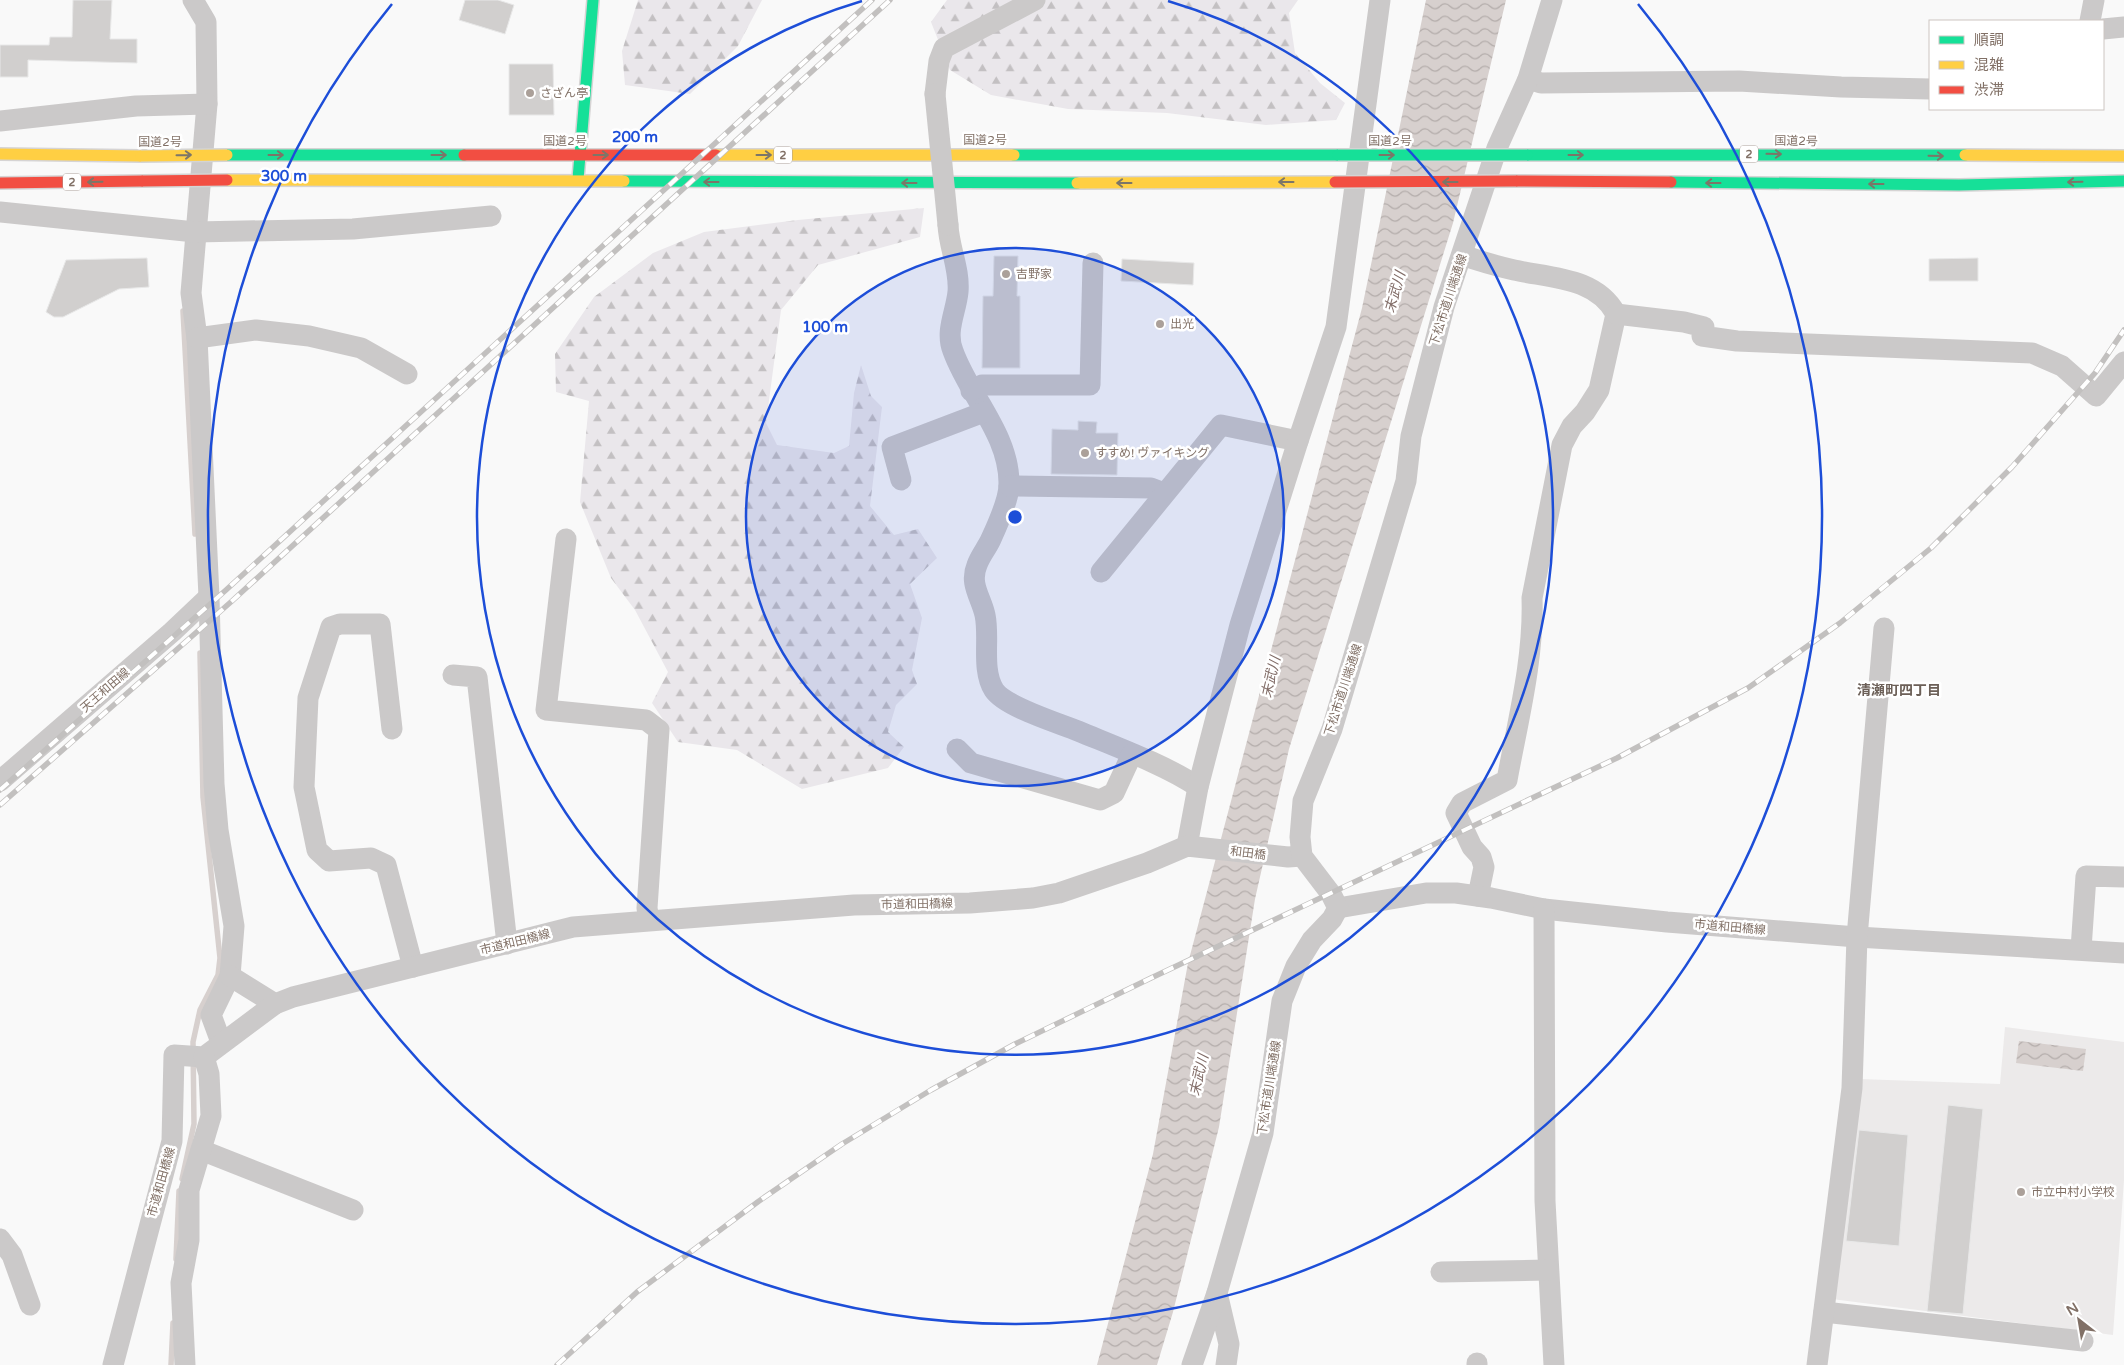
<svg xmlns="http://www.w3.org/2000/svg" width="2124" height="1365" font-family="'Varela Round','Noto Sans JP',sans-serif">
<defs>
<pattern id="forest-firs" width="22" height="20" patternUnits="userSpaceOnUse" patternTransform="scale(1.25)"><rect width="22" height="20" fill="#eae7eb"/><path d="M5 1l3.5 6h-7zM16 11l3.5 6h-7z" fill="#c3c0c2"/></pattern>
<pattern id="water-waves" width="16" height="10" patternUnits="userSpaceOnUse" patternTransform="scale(1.25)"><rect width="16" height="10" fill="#d7d0ce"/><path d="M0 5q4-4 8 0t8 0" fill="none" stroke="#b4adab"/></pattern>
</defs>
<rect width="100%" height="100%" fill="#f9f9f9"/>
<!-- built -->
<polygon fill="#eceaea" points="2005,1027 2124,1042 2124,1180 2113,1335 1832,1299 1859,1079 2000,1084"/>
<!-- forest -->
<g fill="url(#forest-firs)">
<polygon points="638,0 762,0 738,46 690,94 625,85 622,51"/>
<polygon points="947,0 1298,0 1289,13 1295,53 1320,83 1345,103 1336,120 1266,125 1167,113 1068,109 991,95 950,70 931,22"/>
<polygon points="924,208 920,237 818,265 781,310 766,423 777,445 834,453 849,446 854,393 861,365 871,396 882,407 870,506 894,535 918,529 937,558 910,584 922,618 912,670 917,684 896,705 888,732 904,747 888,768 802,789 737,750 678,742 652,703 668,672 635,610 611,578 580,502 589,401 556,392 555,354 594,297 653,253 704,232 798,220"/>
</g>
<!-- water -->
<g fill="url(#water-waves)">
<polygon points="1426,0 1506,0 1453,223 1289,749 1255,899 1219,1127 1173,1312 1157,1365 1097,1365 1153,1154 1188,963 1362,308"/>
<polygon points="2019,1041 2086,1049 2083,1071 2016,1063"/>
</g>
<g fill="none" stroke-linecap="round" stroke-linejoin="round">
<!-- stream -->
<g stroke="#d7d0ce" stroke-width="5.5">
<polyline points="183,311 195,534"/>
<polyline points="182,1179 194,1124 193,1042 200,1010 218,975 220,958 203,797 200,653"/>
<polyline points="176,1259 179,1191"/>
<polyline points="171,1365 173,1323"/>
</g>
</g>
<!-- building -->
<g fill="#d1cfce" stroke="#e8e8e8">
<polygon points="73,0 112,0 110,39 137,39 137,63 28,60 28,77 0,77 0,45 49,45 50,37 72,37"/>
<polygon points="465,0 498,0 514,5 505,34 459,20"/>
<polygon points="509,64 553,64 554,115 509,115"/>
<polygon points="994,256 1018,256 1017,296 1020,296 1020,368 982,368 983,296 993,296"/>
<polygon points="147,258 149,287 119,289 63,317 54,317 46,312 66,260"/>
<polygon points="1978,258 1978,281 1929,281 1929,259"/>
<polygon points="1122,259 1194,263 1193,285 1121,281"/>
<polygon points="1078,421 1097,422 1096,433 1118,433 1117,475 1051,474 1052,429 1078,430"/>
<polygon points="1948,1105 1983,1109 1963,1314 1927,1311"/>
<polygon points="1859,1130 1908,1135 1899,1246 1846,1241"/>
</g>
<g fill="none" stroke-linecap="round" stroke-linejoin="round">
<!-- fast casing -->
<g stroke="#d6d4d4" stroke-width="14">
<g id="fast">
<polyline points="227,155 464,155"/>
<polyline points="1014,155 1338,155"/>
<polyline points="1527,155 1965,155"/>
<polyline points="578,179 593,0"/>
<polyline points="624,181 1077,183"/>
<polyline points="1671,182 1959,185 2124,181"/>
</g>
</g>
<!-- slow casing -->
<g stroke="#d6d4d4" stroke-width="14">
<g id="slow">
<polyline points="0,154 141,156"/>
<polyline points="716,155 1014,155"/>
<polyline points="1965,155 2124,156"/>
<polyline points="227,180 624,181"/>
<polyline points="1077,183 1335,182"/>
</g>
</g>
<!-- jam casing -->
<g stroke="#d6d4d4" stroke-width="14">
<g id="jam">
<polyline points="464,155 716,155"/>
<polyline points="1516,181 1671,182"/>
<polyline points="0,183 143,181"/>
</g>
</g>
<!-- street -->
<g stroke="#cbc9c9" stroke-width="21">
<polyline points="193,0 206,22 207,104 191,293 197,338 209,597 214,784 218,830 234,926 230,976 211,1015 221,1042"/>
<polyline points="2090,21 2094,0"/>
<polyline points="2103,29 2124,27"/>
<polyline points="1528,79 1541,83 1739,81 1841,87 1930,89"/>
<polyline points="935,94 939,61 944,48 1035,0"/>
<polyline points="0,121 136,106 207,104"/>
<polyline points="0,212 195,232 353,229 491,216"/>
<path d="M948 225C949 248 960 269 958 292 956 312 945 331 953 351 969 396 1010 435 1009 485 1009 498 997 526 991 539 987 548 980 556 977 565 969 584 981 597 985 615 990 638 981 669 994 690 1005 707 1059 723 1078 731 1114 746 1168 766 1198 787"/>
<path d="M1462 255C1479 261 1497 266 1514 270 1550 278 1596 277 1616 314L1599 390 1585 412 1572 426 1562 445 1532 598C1534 659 1518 720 1507 780L1462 803 1456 813 1472 847 1481 857 1484 867 1478 896"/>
<polyline points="1616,314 1684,322 1704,327 1702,336 1737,341 2032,353 2062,366 2096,396 2124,362"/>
<polyline points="197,338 256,330 309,336 361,348 407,374"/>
<polyline points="971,391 982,385 1090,385 1093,263"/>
<polyline points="901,480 892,447 984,412"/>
<polyline points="1009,486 1151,488 1164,493"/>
<polyline points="566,539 546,710 646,720 659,730 647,908 649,920"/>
<polyline points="1101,572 1221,425 1298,441"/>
<polyline points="453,675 477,677 507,944"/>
<polyline points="392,729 380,624 340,624 331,627 308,698 304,787 317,850 329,861 371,858 386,865 413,967"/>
<polyline points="957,749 971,763 1100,800 1114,793 1132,754"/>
<polyline points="0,781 172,632 209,597"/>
<polyline points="1187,846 1198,787 1240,625 1298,441 1336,327 1380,0"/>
<polyline points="1338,908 1426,893 1456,893 1491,898 1544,909 1667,922 1857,937 2124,953"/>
<polyline points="1544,909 1545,1201 1554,1365"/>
<polyline points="2081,949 2086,876 2124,877"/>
<polyline points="230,976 275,1004"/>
<polyline points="201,1150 353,1210"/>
<polyline points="0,1239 12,1255 30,1305"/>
<polyline points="1441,1272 1548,1270"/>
<polyline points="1217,1293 1229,1344 1226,1365"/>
<polyline points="1824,1312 2083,1341"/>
<polyline points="1477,1363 1477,1365"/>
<polyline points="113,1365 172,1141 174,1055 204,1057 275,1004 293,997 573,927 854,905 970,903 1033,898 1059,893 1147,863 1187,846 1288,857 1302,856"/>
<polyline points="185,1365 181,1283 189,1240 189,1190 211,1116 209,1074 204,1057"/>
<polyline points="1192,1365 1217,1293 1263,1133 1282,1001 1296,966 1312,940 1332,919 1338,908 1331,894 1302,856 1300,837 1303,801 1332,729 1406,481 1411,436 1444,307 1497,148 1528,79 1552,0"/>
<polyline points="1817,1365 1852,1088 1857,937 1884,628"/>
</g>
<!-- fast -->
<use href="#fast" stroke="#16e098" stroke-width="11"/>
<!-- slow -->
<use href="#slow" stroke="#ffcf43" stroke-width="11"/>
<!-- jam -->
<use href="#jam" stroke="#f24e42" stroke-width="11"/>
<!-- rail casing -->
<g stroke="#c2c0bf" stroke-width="5.5">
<g id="rail">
<polyline points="0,790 226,590 872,0"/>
<polyline points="0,805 232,601 890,0"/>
<polyline points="557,1365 637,1292 759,1201 842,1144 931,1090 1015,1044 1151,978 1617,758 1748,688 1840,623 1931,548 2012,467 2095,373 2124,330"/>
</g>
</g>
<!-- rail -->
<use href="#rail" stroke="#fff" stroke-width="4" stroke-dasharray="11" stroke-linecap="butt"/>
<!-- fast-bridge casing -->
<g stroke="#d4d4d3" stroke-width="14" stroke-linecap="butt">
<polyline id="fast-bridge" points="1338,155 1527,155"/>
</g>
<!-- slow-bridge casing -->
<g stroke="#d4d4d3" stroke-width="14" stroke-linecap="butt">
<polyline id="slow-bridge" points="141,156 227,155"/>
</g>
<!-- jam-bridge casing -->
<g stroke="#d4d4d3" stroke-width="14" stroke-linecap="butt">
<g id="jam-bridge">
<polyline points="143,181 227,180"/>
<polyline points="1335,182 1516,181"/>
</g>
</g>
<!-- street-bridge -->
<polyline stroke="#cbc9c9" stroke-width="21" points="935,94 948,225"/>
<!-- fast-bridge -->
<use href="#fast-bridge" stroke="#16e098" stroke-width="11"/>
<!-- slow-bridge -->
<use href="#slow-bridge" stroke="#ffcf43" stroke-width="11"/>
<!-- jam-bridge -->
<use href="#jam-bridge" stroke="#f24e42" stroke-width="11"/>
</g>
<!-- one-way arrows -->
<defs><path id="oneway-shaft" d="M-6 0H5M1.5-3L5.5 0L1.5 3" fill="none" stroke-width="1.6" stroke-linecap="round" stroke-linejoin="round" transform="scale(1.25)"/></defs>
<g stroke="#7c7668">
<use href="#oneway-shaft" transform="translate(1774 154) rotate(1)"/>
<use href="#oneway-shaft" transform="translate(184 155) rotate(-1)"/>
<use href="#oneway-shaft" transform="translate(276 155)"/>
<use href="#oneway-shaft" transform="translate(439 155)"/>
<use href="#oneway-shaft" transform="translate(601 155)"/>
<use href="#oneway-shaft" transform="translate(764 155)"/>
<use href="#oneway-shaft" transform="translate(1387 155)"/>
<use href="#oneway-shaft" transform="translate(1576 155)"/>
<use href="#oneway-shaft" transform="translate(1936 156) rotate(1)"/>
<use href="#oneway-shaft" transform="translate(95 182) rotate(179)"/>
<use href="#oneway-shaft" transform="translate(711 182) rotate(-180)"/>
<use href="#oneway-shaft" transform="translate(1286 182) rotate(180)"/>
<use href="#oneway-shaft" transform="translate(1450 182) rotate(180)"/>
<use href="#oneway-shaft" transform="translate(2075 182) rotate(179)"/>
<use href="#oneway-shaft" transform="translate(909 183) rotate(-180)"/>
<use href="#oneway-shaft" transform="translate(1124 183) rotate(180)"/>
<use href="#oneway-shaft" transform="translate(1713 183) rotate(-180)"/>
<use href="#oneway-shaft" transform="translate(1876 184) rotate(-180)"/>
</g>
<!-- distance rings -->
<circle cx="1015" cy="517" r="269" fill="#1d4ed8" fill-opacity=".12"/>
<g fill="none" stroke="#1d4ed8" stroke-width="2.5">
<circle cx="1015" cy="517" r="269"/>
<path d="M1168 1A538 538 0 1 1 862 1"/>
<path d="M1638 4A807 807 0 1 1 392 4"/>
</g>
<!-- markers -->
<g fill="#aba099" stroke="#fff" stroke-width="2">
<circle cx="530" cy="93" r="5"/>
<circle cx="1006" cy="274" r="5"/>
<circle cx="1160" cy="324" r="5"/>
<circle cx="1085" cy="453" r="5"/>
<circle cx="2021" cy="1192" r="5"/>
</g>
<g text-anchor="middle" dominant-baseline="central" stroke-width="5" stroke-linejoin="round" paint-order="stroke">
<!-- shield labels -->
<g fill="#fff" stroke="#a79b94" stroke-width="1">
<rect x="1740" y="145.5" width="18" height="17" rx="4"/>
<rect x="774" y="146.5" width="18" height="17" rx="4"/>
<rect x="63" y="173.5" width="18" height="17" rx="4"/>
</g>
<g font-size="11" font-weight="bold" fill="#817066">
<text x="1749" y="154">2</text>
<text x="783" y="155">2</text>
<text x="72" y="182">2</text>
</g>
<!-- poi labels -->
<g font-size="12" fill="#817066" stroke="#fff" text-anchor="start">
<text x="540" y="93">さざん亭</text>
<text x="1016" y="274">吉野家</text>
<text x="1170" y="324">出光</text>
<text x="1095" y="453">すすめ! ヴァイキング</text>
<text x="2031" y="1192">市立中村小学校</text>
</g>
<!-- street labels -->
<g font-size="12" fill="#817066" stroke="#fff">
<text x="985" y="140">国道2号</text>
<text x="565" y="141">国道2号</text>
<text x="1390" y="141">国道2号</text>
<text transform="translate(1796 141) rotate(1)">国道2号</text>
<text x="160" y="142">国道2号</text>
<text transform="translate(1448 300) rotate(-72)">下松市道川端通線</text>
<text transform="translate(105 690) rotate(-41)">天王和田線</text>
<text transform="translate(1343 690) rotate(-72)">下松市道川端通線</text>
<text transform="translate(1248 853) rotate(7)">和田橋</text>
<text transform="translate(917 904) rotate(-1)">市道和田橋線</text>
<text transform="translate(1730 927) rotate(5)">市道和田橋線</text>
<text transform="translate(515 942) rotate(-14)">市道和田橋線</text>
<text transform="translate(1269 1088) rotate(-81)">下松市道川端通線</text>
<text transform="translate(161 1182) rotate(-74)">市道和田橋線</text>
</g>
<!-- water labels -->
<g font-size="14" font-style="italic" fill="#816c67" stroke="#fff">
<text transform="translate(1395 292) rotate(-74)">末武川</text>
<text transform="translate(1271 677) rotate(-77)">末武川</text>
<text transform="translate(1199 1075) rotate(-77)">末武川</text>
</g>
<!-- neighbourhood labels -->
<g font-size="14" font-weight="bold" fill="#6c6058" stroke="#fff">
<text x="1899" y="690">清瀬町四丁目</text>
</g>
</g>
<circle cx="1015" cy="517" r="8" fill="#1d4ed8" stroke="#fff" stroke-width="2.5"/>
<g font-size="15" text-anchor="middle" font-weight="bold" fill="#1d4ed8" stroke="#fff" stroke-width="5" stroke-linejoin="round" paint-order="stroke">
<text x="635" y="142">200 m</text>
<text x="284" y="181">300 m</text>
<text x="825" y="332">100 m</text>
</g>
<!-- legend -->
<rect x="1929" y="20" width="175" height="90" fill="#ffffff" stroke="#cdc6c2"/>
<rect x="1939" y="36" width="25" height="8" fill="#16e098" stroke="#cdc6c2"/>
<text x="1974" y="45" font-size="15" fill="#817066">順調</text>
<rect x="1939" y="61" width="25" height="8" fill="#ffcf43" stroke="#cdc6c2"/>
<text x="1974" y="70" font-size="15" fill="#817066">混雑</text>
<rect x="1939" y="86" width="25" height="8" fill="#f24e42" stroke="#cdc6c2"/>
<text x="1974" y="95" font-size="15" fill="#817066">渋滞</text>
<!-- north arrow -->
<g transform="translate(2079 1320) rotate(329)" stroke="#ffffff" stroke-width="4" paint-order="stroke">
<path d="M0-4L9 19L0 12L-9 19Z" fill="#817066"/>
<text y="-8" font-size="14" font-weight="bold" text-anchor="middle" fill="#817066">N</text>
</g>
</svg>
